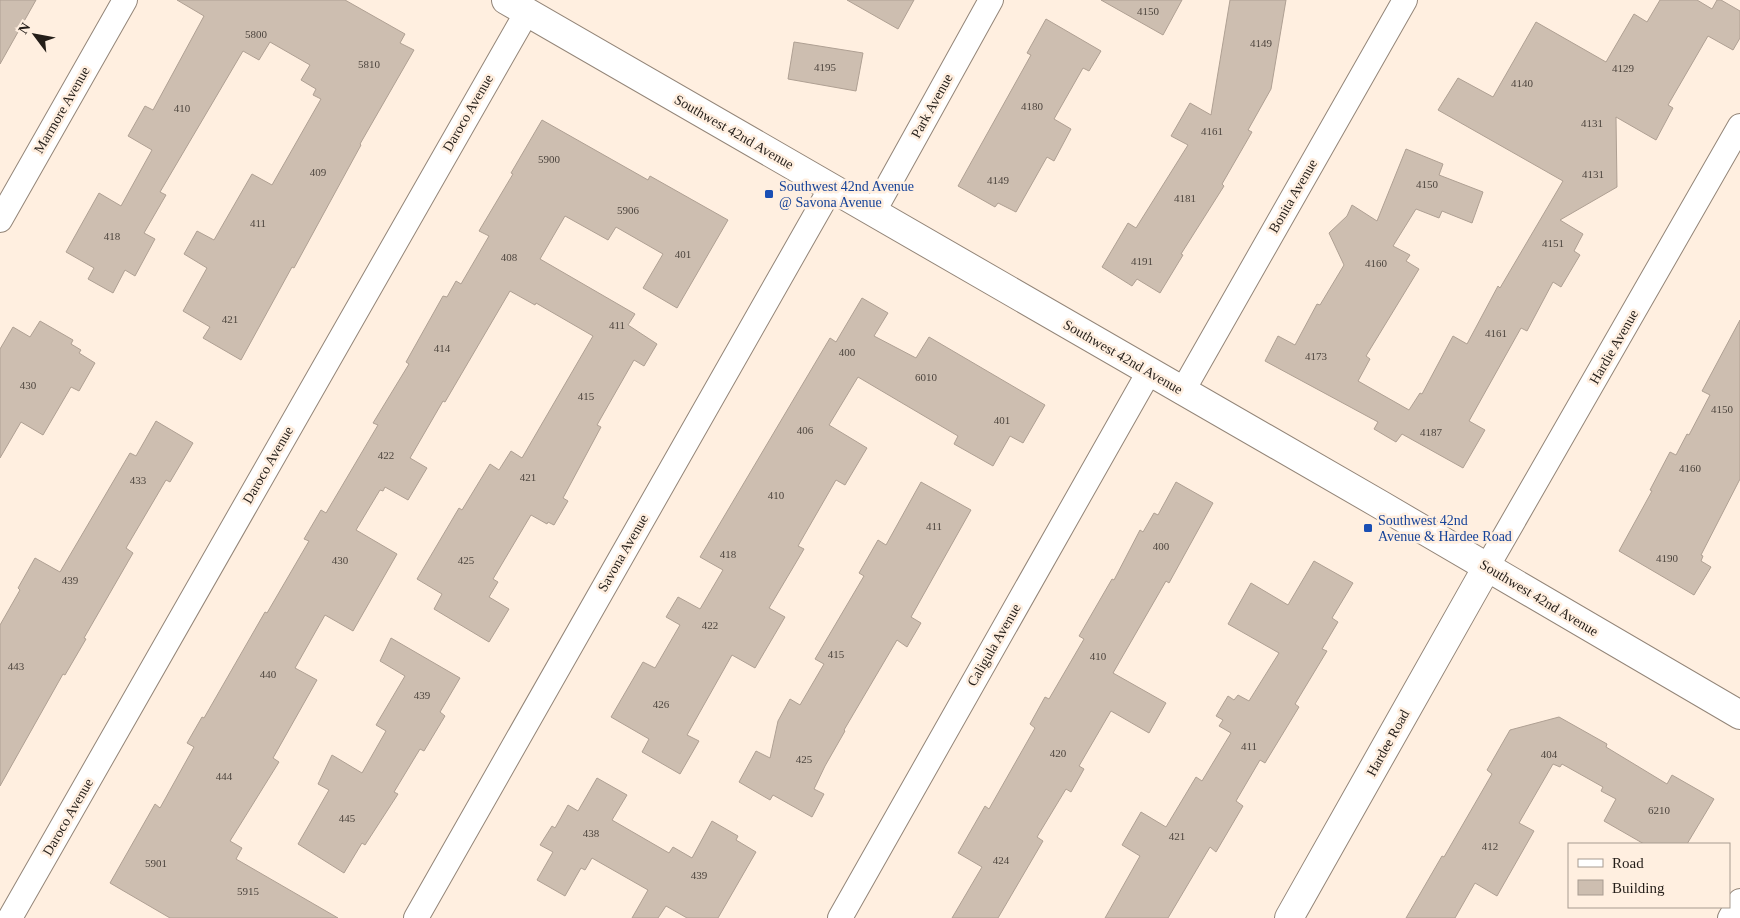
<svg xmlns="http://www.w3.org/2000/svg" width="1740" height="918" font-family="'Times New Roman',serif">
<rect width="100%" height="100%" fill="#ffefe0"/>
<!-- building -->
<g fill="#cdbeb0" stroke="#afa093">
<polygon points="0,0 36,0 0,64"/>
<polygon points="177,0 345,0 405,34 400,43 414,50 360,144 361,145 294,268 292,267 241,360 203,338 210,327 183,311 207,268 184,254 197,231 214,240 252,174 272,185 321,99 313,95 316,89 301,80 310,65 270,42 259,60 243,51 160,192 166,195 144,233 155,239 135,276 125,270 113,293 88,279 94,268 66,252 99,193 121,206 152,150 128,136 145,106 153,110 204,16"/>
<polygon points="847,0 914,0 898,29"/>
<polygon points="1101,0 1182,0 1163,35"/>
<polygon points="1230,0 1286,0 1271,89 1248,130 1252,132 1222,184 1224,186 1181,254 1183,255 1160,293 1137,279 1132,286 1102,267 1128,223 1136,228 1188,145 1171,136 1190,103 1211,115"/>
<polygon points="1660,0 1697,0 1712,9 1717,0 1721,0 1740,11 1740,38 1733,50 1708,36 1668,105 1673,108 1656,140 1616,117 1617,187 1560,220 1583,234 1574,251 1580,255 1561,287 1553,282 1527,331 1521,328 1469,421 1485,430 1463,468 1402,434 1396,442 1374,429 1378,422 1265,361 1278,336 1295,345 1317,304 1320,305 1344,265 1329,233 1347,216 1352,205 1377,221 1406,149 1443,164 1439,175 1483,192 1472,223 1442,211 1439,218 1416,209 1393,246 1410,255 1406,261 1419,269 1366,356 1370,359 1358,381 1409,410 1420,393 1422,394 1453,336 1467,344 1498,286 1500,288 1563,181 1438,110 1458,78 1493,97 1536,22 1606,62 1634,14 1647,22"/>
<polygon points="1046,19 1101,51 1089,71 1083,68 1054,119 1071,129 1054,161 1047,157 1016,212 998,203 995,207 958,186 1031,55 1027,53"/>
<polygon points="794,42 863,53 856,91 788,79"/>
<polygon points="542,120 648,180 650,176 728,220 677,308 643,288 663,254 616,227 608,240 565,216 540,259 635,314 628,325 657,344 644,366 634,360 597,425 601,427 563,498 568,501 554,525 548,522 547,524 531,515 493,579 498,582 489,597 509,609 489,642 434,609 442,594 417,579 459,508 462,510 490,464 499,470 511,451 522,458 593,336 536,303 535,305 510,291 445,402 443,401 410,458 427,468 408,500 385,487 383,491 380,490 356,530 397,554 353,631 325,615 295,668 317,680 273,758 279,762 230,841 242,848 236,859 338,918 170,918 110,883 155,804 160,808 194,747 187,743 202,717 204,718 265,612 267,613 309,541 304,539 321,510 326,513 378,425 373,423 409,364 406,362 443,296 447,297 456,281 461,284 489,236 479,231 513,174 511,173"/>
<polygon points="862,298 888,313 874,336 916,358 929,337 1045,405 1023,443 1010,436 993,466 954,444 958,436 858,377 829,425 867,448 845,485 836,480 798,546 804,549 769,608 785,617 755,668 732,655 687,735 699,741 680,774 642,752 649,739 611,717 643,662 655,668 680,625 666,617 678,597 700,609 723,570 700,557 830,338 836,342"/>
<polygon points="1740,320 1740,479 1701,555 1703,556 1701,561 1711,567 1694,595 1619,551 1652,491 1650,490 1670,452 1676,455 1687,434 1689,435 1710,395 1702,391"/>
<polygon points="40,321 73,340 71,344 81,350 79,353 95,363 79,391 71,387 43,435 21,422 0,458 0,349 13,327 30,337"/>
<polygon points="156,421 193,443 170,482 166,480 126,548 133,553 84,638 86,639 65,675 63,674 0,786 0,625 20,590 18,588 35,558 60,572 130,453 136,456"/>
<polygon points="921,482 971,510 911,617 921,623 907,647 897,640 844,730 845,731 825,766 814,789 824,794 812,817 773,795 770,800 739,782 756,751 770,758 778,721 790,699 800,705 824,664 815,659 864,576 859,573 878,540 886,545"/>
<polygon points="1176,482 1213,503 1169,583 1166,581 1113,673 1166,703 1149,733 1111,711 1079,766 1084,769 1071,792 1066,789 1037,837 1043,841 998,918 952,918 982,867 958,853 985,806 989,809 1035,728 1030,724 1045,697 1049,699 1084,639 1079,636 1112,579 1114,580 1140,530 1143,532 1154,513 1158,515"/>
<polygon points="1314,561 1353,583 1332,618 1338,622 1322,649 1327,651 1295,704 1299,707 1265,763 1260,760 1236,801 1243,806 1216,852 1210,847 1168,918 1105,918 1140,856 1122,845 1141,812 1166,827 1196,777 1202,781 1231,733 1219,726 1223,720 1216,716 1228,696 1234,700 1238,695 1249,701 1279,653 1228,624 1251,583 1288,605"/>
<polygon points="391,638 460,678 440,712 445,716 424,751 420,749 394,792 398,794 365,845 362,843 344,873 298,844 329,790 318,784 332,755 362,773 386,731 376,725 405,676 380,661"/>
<polygon points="1559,717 1607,744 1606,747 1667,784 1672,775 1714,799 1687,844 1644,844 1604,821 1616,799 1601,791 1603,787 1562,764 1560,767 1553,764 1519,823 1534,831 1497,896 1475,883 1455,918 1406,918 1442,856 1444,857 1492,774 1487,770 1510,730"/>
<polygon points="597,778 627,795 612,820 669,853 673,847 692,858 712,821 738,836 736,840 756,852 718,918 687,918 666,906 658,918 632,918 648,890 592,858 585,870 581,868 565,896 537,880 553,852 540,845 552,826 555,828 568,805 578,811"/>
</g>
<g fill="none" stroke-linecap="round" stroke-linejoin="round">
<!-- minor casing -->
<g stroke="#938578" stroke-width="26">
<g id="minor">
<polyline points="873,213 991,0"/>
<polyline points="0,220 125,0"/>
<polyline points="1182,392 1405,0"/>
<polyline points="1487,567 1740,126"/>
<polyline points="10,918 527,12"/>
<polyline points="416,918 831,188"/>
<polyline points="840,918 1149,372"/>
<polyline points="1730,918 1740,901"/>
</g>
</g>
<!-- tertiary casing -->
<g stroke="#938578" stroke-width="30">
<polyline id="tertiary" points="1289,918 1487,567"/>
</g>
<!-- secondary casing -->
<g stroke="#938578" stroke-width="30">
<polyline id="secondary" points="506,0 1381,505 1740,715"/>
</g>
<!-- minor -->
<use href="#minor" stroke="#fff" stroke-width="24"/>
<!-- tertiary -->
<use href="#tertiary" stroke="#fff" stroke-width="28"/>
<!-- secondary -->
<use href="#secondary" stroke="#fff" stroke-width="28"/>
</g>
<!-- markers -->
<g fill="#1a4fb4" stroke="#ffefe0" stroke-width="2">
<rect x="764" y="189" width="10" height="10" rx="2.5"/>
<rect x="1363" y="523" width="10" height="10" rx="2.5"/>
</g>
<g text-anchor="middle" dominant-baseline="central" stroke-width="5" stroke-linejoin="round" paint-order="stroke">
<!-- number labels -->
<g font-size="11" fill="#4e463f">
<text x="1148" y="11">4150</text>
<text x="256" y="34">5800</text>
<text x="1261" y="43">4149</text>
<text x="369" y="64">5810</text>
<text x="825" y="67">4195</text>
<text x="1623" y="68">4129</text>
<text x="1522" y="83">4140</text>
<text x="1032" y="106">4180</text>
<text x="182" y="108">410</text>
<text x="1592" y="123">4131</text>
<text x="1212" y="131">4161</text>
<text x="549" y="159">5900</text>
<text x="318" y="172">409</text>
<text x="1593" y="174">4131</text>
<text x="998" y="180">4149</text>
<text x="1427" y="184">4150</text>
<text x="1185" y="198">4181</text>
<text x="628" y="210">5906</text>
<text x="258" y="223">411</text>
<text x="112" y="236">418</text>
<text x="1553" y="243">4151</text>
<text x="683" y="254">401</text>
<text x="509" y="257">408</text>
<text x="1142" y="261">4191</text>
<text x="1376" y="263">4160</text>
<text x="230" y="319">421</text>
<text x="617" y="325">411</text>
<text x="1496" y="333">4161</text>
<text x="442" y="348">414</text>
<text x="847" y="352">400</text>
<text x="1316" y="356">4173</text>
<text x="926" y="377">6010</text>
<text x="28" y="385">430</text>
<text x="586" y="396">415</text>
<text x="1722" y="409">4150</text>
<text x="1002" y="420">401</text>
<text x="805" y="430">406</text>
<text x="1431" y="432">4187</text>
<text x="386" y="455">422</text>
<text x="1690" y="468">4160</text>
<text x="528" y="477">421</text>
<text x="138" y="480">433</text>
<text x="776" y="495">410</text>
<text x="934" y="526">411</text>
<text x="1161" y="546">400</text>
<text x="728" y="554">418</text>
<text x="1667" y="558">4190</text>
<text x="340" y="560">430</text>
<text x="466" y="560">425</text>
<text x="70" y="580">439</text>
<text x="710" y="625">422</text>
<text x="836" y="654">415</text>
<text x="1098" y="656">410</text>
<text x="16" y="666">443</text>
<text x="268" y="674">440</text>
<text x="422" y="695">439</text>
<text x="661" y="704">426</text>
<text x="1249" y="746">411</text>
<text x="1058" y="753">420</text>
<text x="1549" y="754">404</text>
<text x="804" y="759">425</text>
<text x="224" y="776">444</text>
<text x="1659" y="810">6210</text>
<text x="347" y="818">445</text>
<text x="591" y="833">438</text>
<text x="1177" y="836">421</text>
<text x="1490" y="846">412</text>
<text x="1001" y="860">424</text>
<text x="156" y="863">5901</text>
<text x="699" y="875">439</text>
<text x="248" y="891">5915</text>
</g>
<!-- street labels -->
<g font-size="14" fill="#241e19" stroke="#ffefe0">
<text transform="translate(932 106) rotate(-61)">Park Avenue</text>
<text transform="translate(62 110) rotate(-60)">Marmore Avenue</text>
<text transform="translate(468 113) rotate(-60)">Daroco Avenue</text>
<text transform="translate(734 132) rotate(30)">Southwest 42nd Avenue</text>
<text transform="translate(1293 196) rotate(-60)">Bonita Avenue</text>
<text transform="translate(1614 347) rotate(-60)">Hardie Avenue</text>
<text transform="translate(1123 357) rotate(30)">Southwest 42nd Avenue</text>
<text transform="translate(268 465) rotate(-60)">Daroco Avenue</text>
<text transform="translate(623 553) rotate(-60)">Savona Avenue</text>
<text transform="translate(1539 598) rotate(31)">Southwest 42nd Avenue</text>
<text transform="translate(994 645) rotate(-60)">Caligula Avenue</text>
<text transform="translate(1388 743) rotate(-61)">Hardee Road</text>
<text transform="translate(68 817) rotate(-60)">Daroco Avenue</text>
</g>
<!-- transit labels -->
<g font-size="14" fill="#164399" stroke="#ffefe0" text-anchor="start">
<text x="779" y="186">Southwest 42nd Avenue<tspan x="779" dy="16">@ Savona Avenue</tspan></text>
<text x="1378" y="520">Southwest 42nd<tspan x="1378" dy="16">Avenue &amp; Hardee Road</tspan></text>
</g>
</g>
<!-- legend -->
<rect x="1568" y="843" width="162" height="65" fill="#ffefe0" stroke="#a79b90"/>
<rect x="1578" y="859" width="25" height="8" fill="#ffffff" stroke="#a79b90"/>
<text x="1612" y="868" font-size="15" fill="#241e19">Road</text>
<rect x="1578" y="880" width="25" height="15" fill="#cdbeb0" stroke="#a79b90"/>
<text x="1612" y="893" font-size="15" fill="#241e19">Building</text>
<!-- north arrow -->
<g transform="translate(35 35) rotate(302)" stroke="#ffefe0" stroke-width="4" paint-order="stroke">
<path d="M0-4L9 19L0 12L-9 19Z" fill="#241e19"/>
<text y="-8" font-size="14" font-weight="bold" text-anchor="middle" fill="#241e19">N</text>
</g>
</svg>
